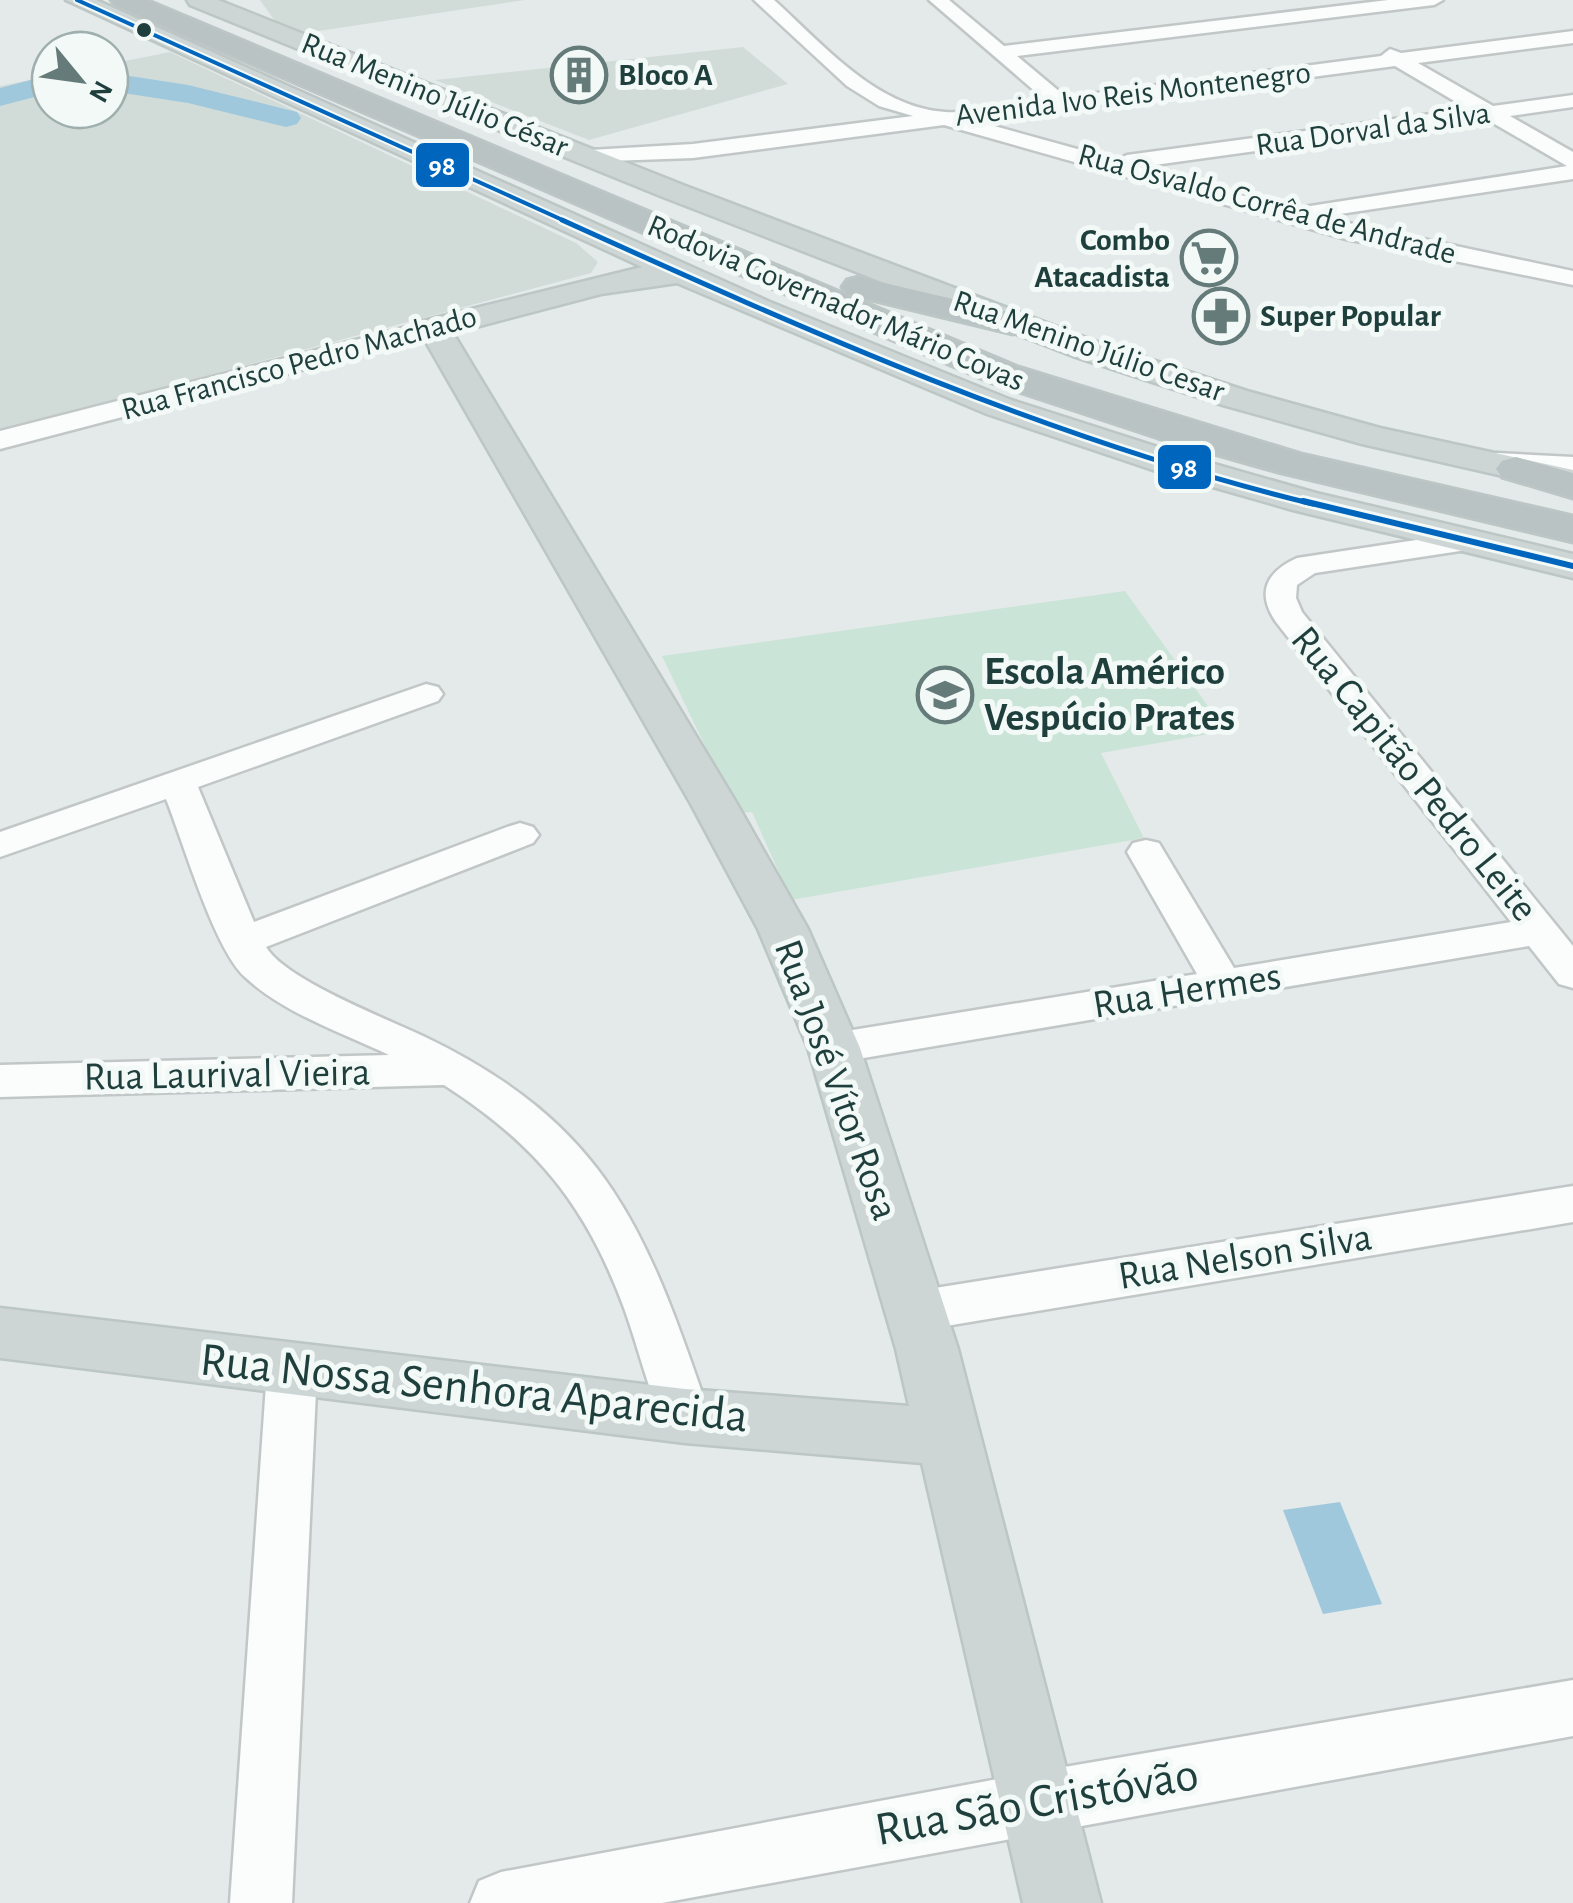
<svg xmlns="http://www.w3.org/2000/svg" width="1573" height="1903" font-family="'Alegreya Sans',sans-serif">
<rect width="100%" height="100%" fill="#e4eae9"/>
<!-- built -->
<g fill="#d1dcd9">
<polygon points="260,0 525,0 305,33 274,20"/>
<polygon points="743,47 788,84 589,140 435,80"/>
<polygon points="170,52 576,243 598,262 591,273 0,431 0,86 50,76 50,110 110,110 110,64"/>
</g>
<!-- green -->
<polygon fill="#cbe4d8" points="1125,591 1226,731 1101,753 1144,838 791,900 752,812 737,813 662,656"/>
<!-- water -->
<polygon fill="#a0c8dd" points="1340,1502 1382,1604 1323,1614 1283,1510"/>
<g fill="none" stroke-linecap="round" stroke-linejoin="round">
<!-- river -->
<g fill="#a0c8dd" fill-rule="evenodd">
<polygon points="110,73 188,85 297,112 301,118 297,124 286,127 188,103 110,91"/>
<polygon points="50,75 50,93 0,106 0,88"/>
</g>
<!-- minor casing -->
<g stroke="#c1c7c6" stroke-width="5">
<g id="minor">
<path d="M754 0H774C822 43 875 107 945 112 976 114 1013 103 1044 99L929 0H949L1004 46 1388 0H1443L1434 5 1017 56 1066 97 1381 56 1390 49 1401 53 1573 31V43L1418 63 1493 106 1573 95V107L1510 116 1573 152V179L1320 217 1573 271V285L1346 239 944 125 693 158 582 162 579 157 582 152 590 150 693 144 913 116 879 106 847 86ZM1395 66 1468 109 1127 155 1117 160 976 121ZM1486 119 1567 166 1291 209 1140 167Z"/>
<polygon points="434,320 443,323 447,328 443,333 0,449 0,431"/>
<polygon points="1497,453 1573,457 1573,475 1487,468 1483,462 1487,456"/>
<path d="M1469 532 1480 534 1484 541 1480 548 1315 573 1297 585 1296 598 1302 612 1573 946V988L1559 984 1529 946 834 1063 819 1059 813 1048 819 1037 834 1033 1197 974 1127 852 1133 843 1146 840 1159 843 1234 968 1511 922 1276 622C1256 593 1266 572 1297 558Z"/>
<path d="M426 684 438 687 443 694 438 701 198 787 254 922 507 827 520 823 533 827 539 835 533 843 266 947C286 980 385 1018 423 1036 609 1125 647 1232 710 1416L703 1431 685 1438 667 1431C648 1392 639 1349 624 1308 586 1205 536 1144 444 1085L0 1097V1065L389 1055C343 1033 283 1013 245 977 214 949 183 841 166 799L0 857V832Z"/>
<polygon points="1573,1186 1573,1222 916,1331 899,1325 892,1311 899,1297 916,1291"/>
<polygon points="292,1349 310,1355 317,1370 292,1903 230,1903 267,1370 274,1355"/>
<polygon points="1573,1680 1573,1736 662,1903 470,1903 479,1881 501,1872 1035,1772"/>
</g>
</g>
<!-- major casing -->
<g stroke="#bcc6c5" stroke-width="5">
<g id="major">
<polygon points="66,0 96,0 770,302 1011,400 1179,454 1316,493 1573,554 1573,578 1293,510 1153,470 987,414 677,283 601,294 453,333 737,804 808,929 860,1048 958,1349 1101,1903 1023,1903 922,1463 685,1443 0,1358 0,1308 685,1389 909,1406 896,1349 808,1048 758,929 691,804 418,328 423,321 642,267"/>
<polygon points="187,0 218,0 683,185 1097,342 1247,391 1380,428 1573,470 1573,492 1362,444 1223,405 1073,356 663,197 190,5"/>
</g>
</g>
<!-- highway casing -->
<g stroke="#bcc6c5" stroke-width="5">
<g id="highway">
<polygon points="111,0 146,0 1018,367 1301,454 1573,516 1573,542 1278,472 1158,438 992,383 115,5"/>
<polygon points="859,277 1025,316 1031,323 1025,330 1013,334 847,294 842,287 847,280"/>
<polygon points="1516,457 1573,473 1573,498 1502,477 1496,469 1502,461"/>
</g>
</g>
<!-- minor -->
<use href="#minor" fill="#fbfcfc" fill-rule="evenodd"/>
<!-- major -->
<use href="#major" fill="#cdd6d5" fill-rule="evenodd"/>
<!-- highway -->
<use href="#highway" fill="#bac3c3" fill-rule="evenodd"/>
<!-- bus-1-far2 casing -->
<g stroke="#f2f9f7" stroke-width="8">
<polyline id="bus-1-far2" points="77,0 567,222"/>
</g>
<!-- bus-1-far1 casing -->
<g stroke="#f2f9f7" stroke-width="10">
<path id="bus-1-far1" d="M562 220C805 330 1052 441 1313 504"/>
</g>
<!-- bus-1 casing -->
<g stroke="#f2f9f7" stroke-width="12">
<polyline id="bus-1" points="1303,501 1573,566"/>
</g>
<!-- bus-1-far2 -->
<use href="#bus-1-far2" stroke="#0065bd" stroke-width="4"/>
<!-- bus-1-far1 -->
<use href="#bus-1-far1" stroke="#0065bd" stroke-width="5"/>
<!-- bus-1 -->
<use href="#bus-1" stroke="#0065bd" stroke-width="6"/>
</g>
<!-- icons -->
<defs>
<g id="building-ring" transform="scale(2.875)"><circle r="9.5" fill="#f2f9f7" stroke="#647b79" stroke-width="1.5"/><path d="M-4-6H4V6H1V3H-1V6H-4ZM-2.5-4.3h1.7v1.8h-1.7ZM.8-4.3h1.7v1.8H.8ZM-2.5-1h1.7V.8h-1.7ZM.8-1h1.7V.8H.8Z" fill="#647b79"/></g>
<g id="supermarket-ring" transform="scale(2.875)"><circle r="9.5" fill="#f2f9f7" stroke="#647b79" stroke-width="1.5"/><path d="M-6-5.5h2.5l.6 2H6L4.5 2H-2.5L-4.4-4H-6ZM-1.5 3.2a1.3 1.3 0 1 0 .1 0ZM3 3.2a1.3 1.3 0 1 0 .1 0Z" fill="#647b79"/></g>
<g id="pharmacy-ring" transform="scale(2.875)"><circle r="9.5" fill="#f2f9f7" stroke="#647b79" stroke-width="1.5"/><path d="M-2-6h4v4h4v4h-4v4h-4v-4h-4v-4h4Z" fill="#647b79"/></g>
<g id="school-ring" transform="scale(2.875)"><circle r="9.5" fill="#f2f9f7" stroke="#647b79" stroke-width="1.5"/><path d="M0-5L7-2L0 1L-7-2ZM-4 1L0 2.5L4 1V4Q0 6-4 4Z" fill="#647b79"/></g>
</defs>
<g fill-rule="evenodd">
<use href="#building-ring" x="579" y="75"/>
<use href="#supermarket-ring" x="1209" y="258"/>
<use href="#pharmacy-ring" x="1221" y="316"/>
<use href="#school-ring" x="945" y="695"/>
</g>
<!-- markers -->
<circle fill="#1f3f3d" stroke="#f2f9f7" stroke-width="4" cx="144" cy="30" r="9"/>
<g text-anchor="middle" dominant-baseline="central" stroke-width="10" stroke-linejoin="round" paint-order="stroke">
<!-- far-poi labels -->
<g font-size="32" font-weight="bold" fill="#1f3f3d" stroke="#f2f9f7" text-anchor="start">
<text x="618" y="75">Bloco A</text>
<text x="1170" y="240" text-anchor="end">Combo<tspan x="1170" dy="37">Atacadista</tspan></text>
<text x="1260" y="316">Super Popular</text>
</g>
<!-- far-street labels -->
<g font-size="32" fill="#1f3f3d" stroke="#f2f9f7">
<text transform="translate(1133 94) rotate(-7)">Avenida Ivo Reis Montenegro</text>
<text transform="translate(435 95) rotate(22)">Rua Menino Júlio César</text>
<text transform="translate(1373 129) rotate(-8)">Rua Dorval da Silva</text>
<text transform="translate(1267 204) rotate(15)">Rua Osvaldo Corrêa de Andrade</text>
<text transform="translate(836 303) rotate(23)">Rodovia Governador Mário Covas</text>
<text transform="translate(1089 346) rotate(19)">Rua Menino Júlio Cesar</text>
<text transform="translate(299 363) rotate(-15)">Rua Francisco Pedro Machado</text>
</g>
<!-- poi labels -->
<g font-size="40" font-weight="bold" fill="#1f3f3d" stroke="#f2f9f7" text-anchor="start">
<text x="984" y="672">Escola Américo<tspan x="984" dy="46">Vespúcio Prates</tspan></text>
</g>
<!-- street labels -->
<g font-size="40" fill="#1f3f3d" stroke="#f2f9f7">
<text transform="translate(1414 774) rotate(51)">Rua Capitão Pedro Leite</text>
<text transform="translate(1187 991) rotate(-9)">Rua Hermes</text>
<text transform="translate(227 1075) rotate(-1)">Rua Laurival Vieira</text>
<text transform="translate(836 1080) rotate(70)">Rua José Vítor Rosa</text>
<text transform="translate(1245 1257) rotate(-9)">Rua Nelson Silva</text>
</g>
<!-- near-street labels -->
<g font-size="48" fill="#1f3f3d" stroke="#f2f9f7">
<text transform="translate(474 1389) rotate(6)">Rua Nossa Senhora Aparecida</text>
<text transform="translate(1037 1803) rotate(-10)">Rua São Cristóvão</text>
</g>
</g>
<g stroke="#f2f9f7" stroke-width="4">
<rect x="414" y="141" width="57" height="48" rx="10" fill="#0065bd"/>
<rect x="1156" y="443" width="57" height="48" rx="10" fill="#0065bd"/>
</g>
<g font-size="28" text-anchor="middle" font-weight="bold" fill="#fff">
<text x="442" y="175">98</text>
<text x="1184" y="477">98</text>
</g>
<!-- north arrow -->
<g transform="translate(80 80) rotate(119)"><circle r="48" fill="#f2f9f7" stroke="#9eafad" stroke-width="2.5"/>
<path d="M0-8L18 38L0 25L-18 38Z" fill="#647b79"/>
<text y="-15" font-size="28" font-weight="bold" text-anchor="middle" fill="#1f3f3d">N</text>
</g>
</svg>
